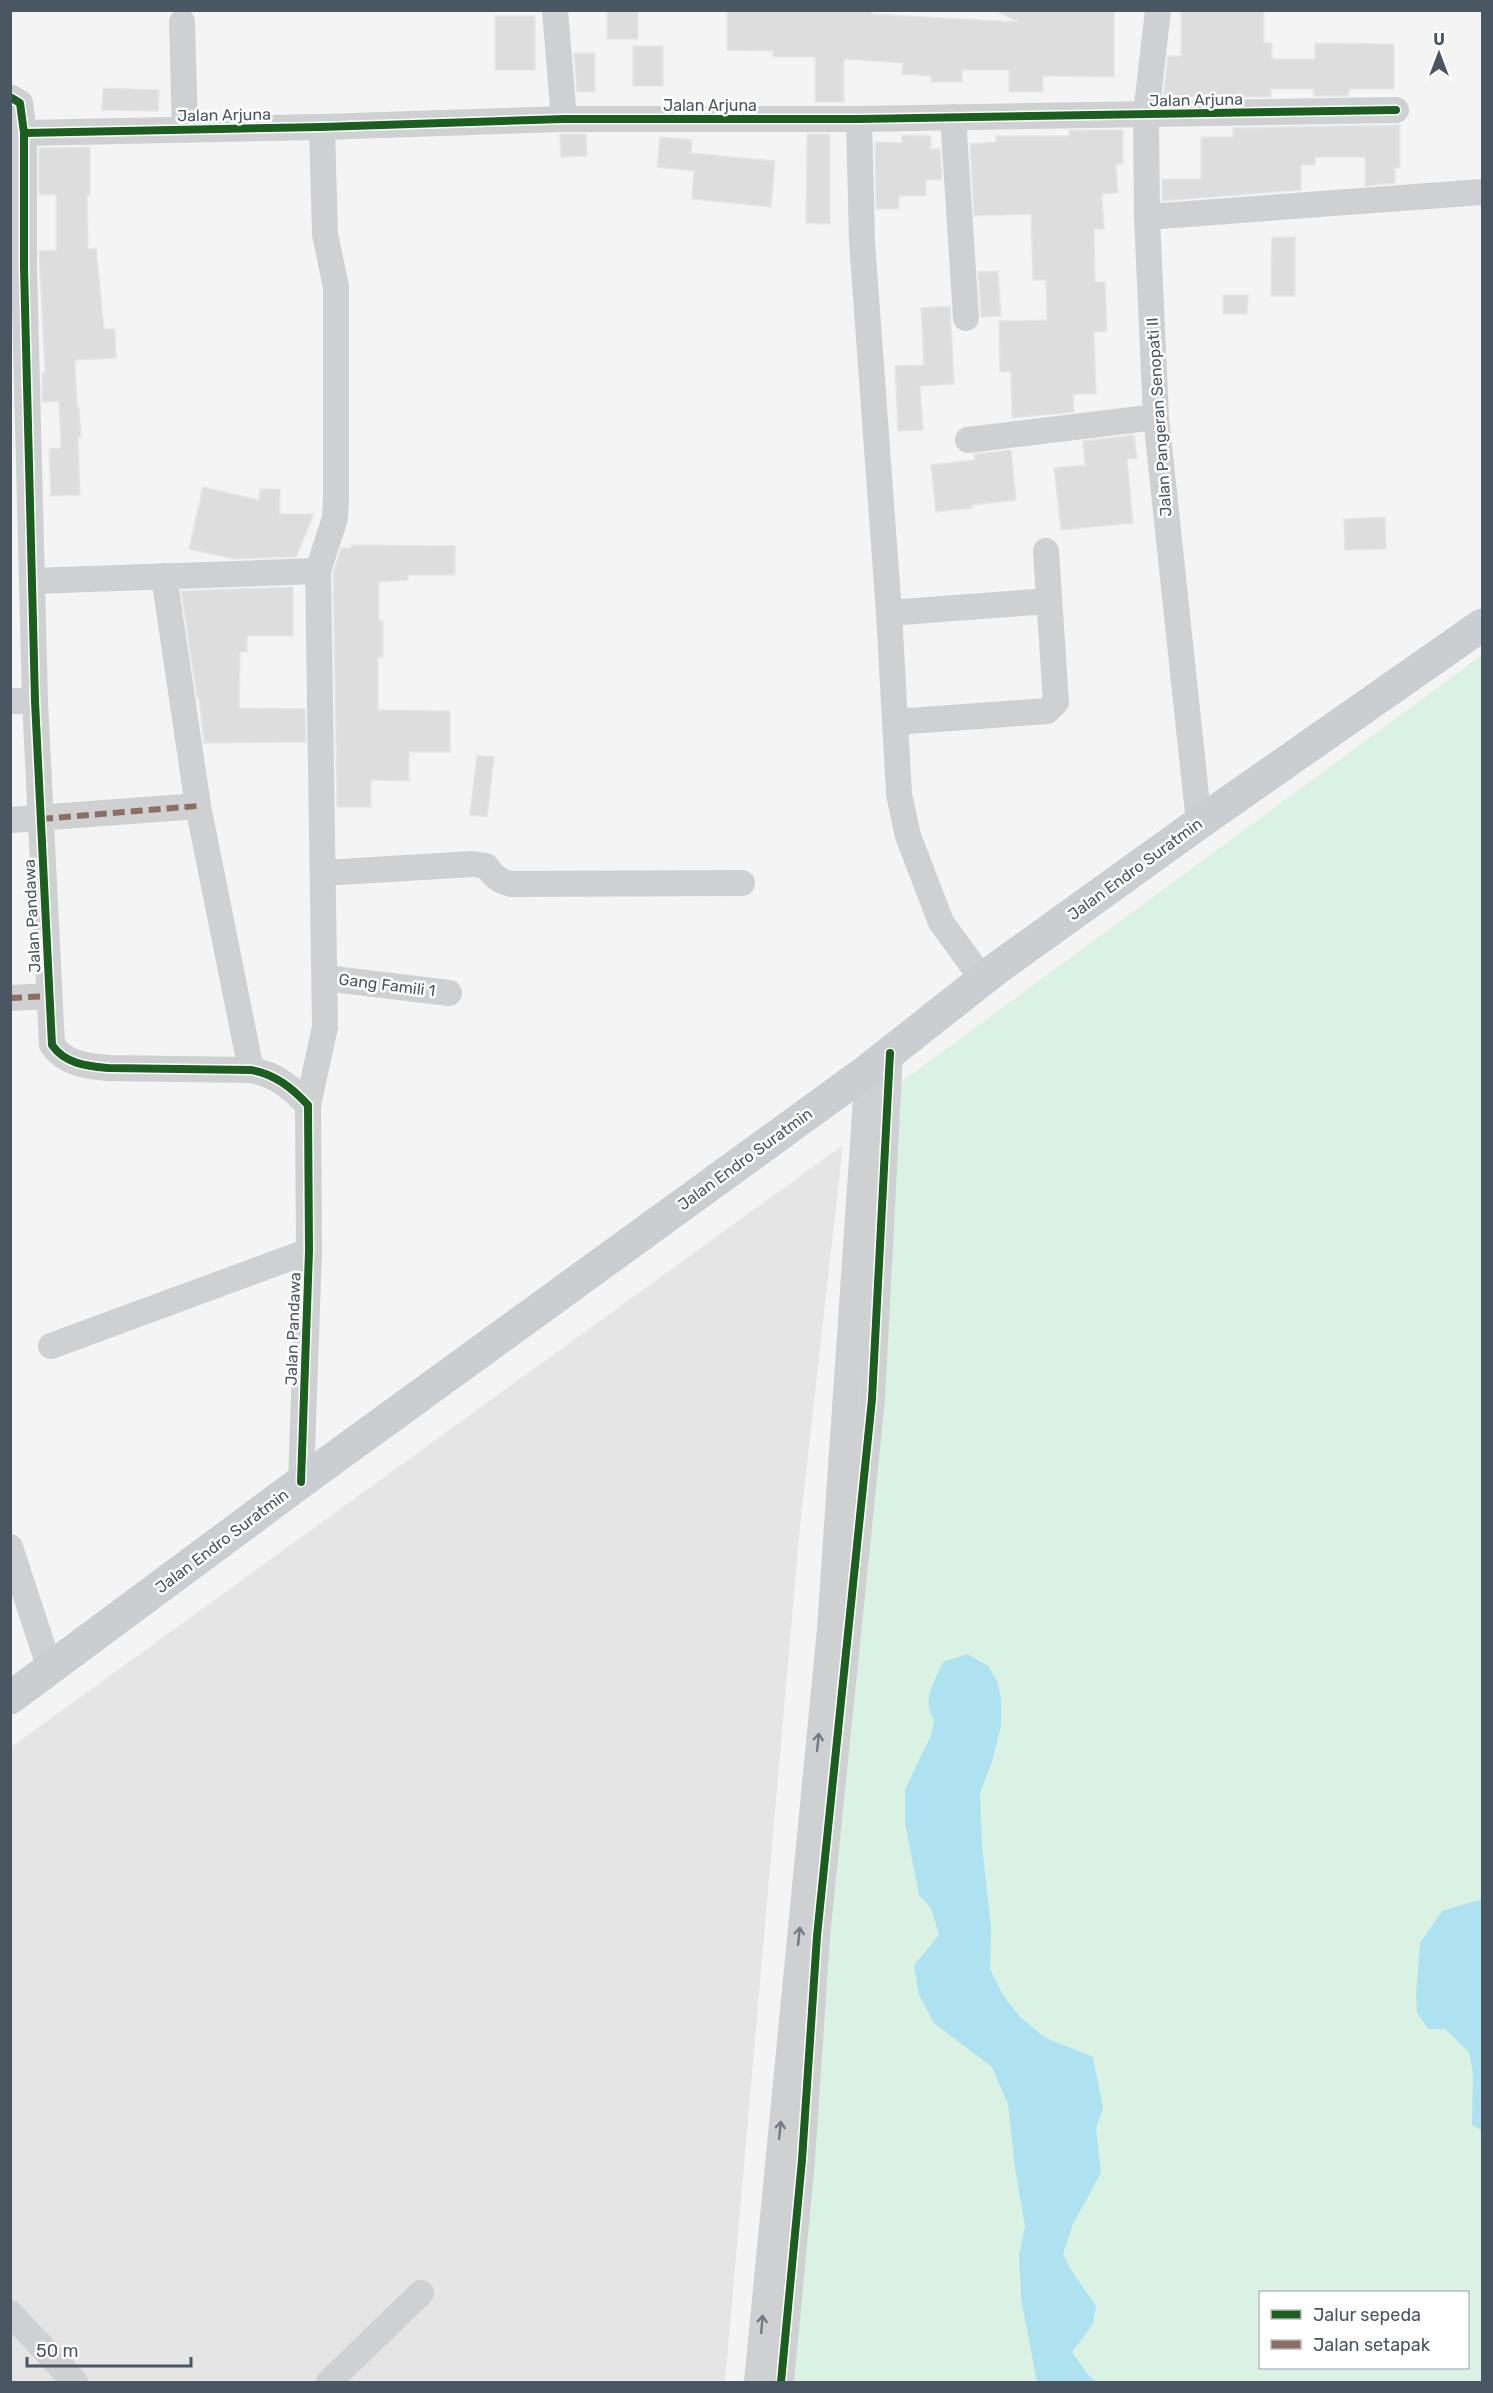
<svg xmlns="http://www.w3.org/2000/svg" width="1493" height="2393" font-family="Rubik,sans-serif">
<rect width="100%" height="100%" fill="#f4f4f4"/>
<!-- education -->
<polygon fill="#e6e5e6" points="843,1145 800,1526 725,2382 11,2382 10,1748"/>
<!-- green -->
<path fill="#d9f2e3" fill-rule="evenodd" d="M1482 655V2382H769L874 1102ZM1260 2292H1468V2368H1260Z"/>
<!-- water -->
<g fill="#aee2f0">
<path d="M968 1654 989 1667 998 1683 1001 1699V1726L992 1761 980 1794 982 1846 991 1927 990 1969 1003 1995 1020 2017 1044 2037 1093 2057 1103 2108 1096 2128 1101 2173 1073 2224 1063 2254 1071 2270 1096 2306 1093 2324 1072 2352 1088 2375 1097 2382H1037L1021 2299 1019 2255 1025 2227 1015 2168 1008 2104 992 2067 934 2023 919 1995 914 1965 939 1935 931 1908 919 1895 905 1823V1790L931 1735 934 1720C921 1700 934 1683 943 1662Z"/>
<polygon points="1482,1899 1482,2131 1472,2125 1473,2074 1469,2052 1445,2029 1428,2029 1417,2012 1416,1995 1420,1943 1442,1911"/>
</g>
<!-- building -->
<g fill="#ddddde" stroke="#e5e6e7" stroke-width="1.5">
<rect x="607" y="10" width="31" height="29"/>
<polygon points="727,10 872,10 872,14 1019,22 993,10 1114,10 1114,77 1043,76 1043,92 1009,92 1009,70 962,70 962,82 931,82 931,76 902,74 903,63 844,59 844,102 815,102 815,57 773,57 773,51 727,50"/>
<polygon points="1181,10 1264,10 1264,43 1272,43 1272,59 1315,59 1315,43 1394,44 1394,89 1349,89 1348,96 1314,96 1314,89 1271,89 1271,97 1163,97 1168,56 1181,56"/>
<rect x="495" y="16" width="40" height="54"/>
<rect x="633" y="46" width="30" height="40"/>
<polygon points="574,53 595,53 595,92 577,92"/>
<polygon points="103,88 159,90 158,111 102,110"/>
<polygon points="1400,125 1400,168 1395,168 1395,183 1365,186 1365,157 1315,157 1315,165 1301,165 1301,190 1162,201 1162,179 1201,179 1201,137 1233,137 1233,128"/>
<polygon points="1069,130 1123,130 1123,164 1116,164 1118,193 1102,194 1104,229 1094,229 1095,282 1105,282 1107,331 1094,332 1096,394 1073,394 1074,412 1012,418 1011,372 1000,372 999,321 1047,320 1046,280 1033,280 1031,214 974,216 970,144 996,142 996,136 1069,136"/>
<polygon points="560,134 586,134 587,156 561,157"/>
<polygon points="807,134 830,134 830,224 806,223"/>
<polygon points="902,135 931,136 931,149 940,149 942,180 926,180 926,196 899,196 899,209 876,209 875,142 902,143"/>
<polygon points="660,137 692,140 691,153 775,161 771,207 692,199 694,171 657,167"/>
<polygon points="90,147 90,195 87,195 88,249 96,248 104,329 115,329 116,358 75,360 77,407 79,407 81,437 78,437 80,495 51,496 49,449 61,448 59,401 42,402 42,373 45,373 39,251 56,250 56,195 39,195 39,148"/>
<polygon points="1272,237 1295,237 1295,296 1271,296"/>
<polygon points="998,271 1001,316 981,317 978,272"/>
<polygon points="1223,295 1248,295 1247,314 1223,314"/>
<polygon points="950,306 954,384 920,386 923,430 898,431 895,366 924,365 921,308"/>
<polygon points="1134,435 1137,458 1127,459 1133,523 1061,530 1054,468 1085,465 1083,441"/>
<polygon points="1011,450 1016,500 972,505 972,508 936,512 931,465 975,460 974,454"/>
<polygon points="203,487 259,500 260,489 280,489 280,514 314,514 296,557 234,559 189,549"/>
<polygon points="1385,517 1386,549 1345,550 1344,519"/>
<polygon points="351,545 455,546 455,575 408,575 408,580 379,582 379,621 383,621 383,657 378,657 378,710 450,711 450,752 409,752 409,781 371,780 371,807 337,807 333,573 341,548 351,548"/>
<polygon points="293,587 293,636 247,636 247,652 240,652 239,708 305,709 306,742 204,743 199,698 197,698 181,591"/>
<polygon points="477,755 494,757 487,817 470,815"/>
</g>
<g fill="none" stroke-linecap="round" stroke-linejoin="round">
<!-- minor -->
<g stroke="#ced0d2" stroke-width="26">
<polyline points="555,10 564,119"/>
<polyline points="1158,10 1146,115 1147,217 1156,417 1199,823"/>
<polyline points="182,22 185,130"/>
<path d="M10 97 20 103 24 133V267L35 701 52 1045C65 1064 87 1066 108 1068L251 1070C275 1074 292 1088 308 1105L309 1251 301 1482"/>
<polyline points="953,117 966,318"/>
<polyline points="859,119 862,242 889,613 899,794 908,836 941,922 983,980"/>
<polyline points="24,133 322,127 564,119 859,119 1396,110"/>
<polyline points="1147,217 1482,192"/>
<polyline points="968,440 1156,417"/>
<polyline points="164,576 198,806 251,1070"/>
<polyline points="32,581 318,571"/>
<polyline points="889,613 1049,601"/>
<polyline points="10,701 35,701"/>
<polyline points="895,722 1047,711 1056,702 1046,551"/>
<polyline points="10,820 198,806"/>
<path d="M323 873 473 864 486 866C494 876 498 881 511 884L742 883"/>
<polyline points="325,978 449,993"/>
<polyline points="10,998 49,996"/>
<polyline points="308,1105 325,1027 318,571 335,518 336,499 336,287 325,234 322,127"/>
<polyline points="51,1346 309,1251"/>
<polyline points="10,1547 50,1669"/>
<polyline points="10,2313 75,2382"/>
<polyline points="329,2382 421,2293"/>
<polyline points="757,2382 830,1629 868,1070"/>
<polyline points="781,2382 802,2160 817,1936 872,1399 890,1053"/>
</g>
<!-- major -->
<polyline stroke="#caced1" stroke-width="33" points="10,1698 301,1482 868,1070 996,969 1199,823 1482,625"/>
<!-- quiet -->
<g stroke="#8d6e63" stroke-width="6" stroke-dasharray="12 6" stroke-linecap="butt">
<polyline points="41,819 198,806"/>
<polyline points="10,998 49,996"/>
</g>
<!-- cycleway casing -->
<g stroke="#fff" stroke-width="11">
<g id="cycleway">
<path d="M10 97 20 103 24 133V267L35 701 52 1045C65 1064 87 1066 108 1068L251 1070C275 1074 292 1088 308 1105L309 1251 301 1482"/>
<polyline points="24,133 322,127 564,119 859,119 1396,110"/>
<polyline points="781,2382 802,2160 817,1936 872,1399 890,1053"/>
</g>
</g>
<!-- cycleway -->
<use href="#cycleway" stroke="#1b5e20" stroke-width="8"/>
</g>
<!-- one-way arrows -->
<defs><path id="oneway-shaft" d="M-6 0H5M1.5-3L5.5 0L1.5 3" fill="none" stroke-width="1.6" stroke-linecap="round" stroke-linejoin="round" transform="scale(1.5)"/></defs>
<g stroke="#727b83">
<use href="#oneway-shaft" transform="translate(818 1742) rotate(-84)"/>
<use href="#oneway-shaft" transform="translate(799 1936) rotate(-84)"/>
<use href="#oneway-shaft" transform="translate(780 2130) rotate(-84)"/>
<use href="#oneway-shaft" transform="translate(762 2324) rotate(-85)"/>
</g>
<g text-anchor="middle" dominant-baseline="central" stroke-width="5" stroke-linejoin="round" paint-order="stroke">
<!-- street labels -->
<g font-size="16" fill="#4a5661" stroke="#fff">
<text transform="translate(1196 100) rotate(-1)">Jalan Arjuna</text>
<text x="710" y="105">Jalan Arjuna</text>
<text transform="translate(224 115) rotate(-1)">Jalan Arjuna</text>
<text transform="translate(1159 417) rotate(-94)">Jalan Pangeran Senopati II</text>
<text transform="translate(1135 869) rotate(-36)">Jalan Endro Suratmin</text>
<text transform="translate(32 916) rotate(-93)">Jalan Pandawa</text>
<text transform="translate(387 985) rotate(7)">Gang Famili 1</text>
<text transform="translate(745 1159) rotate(-36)">Jalan Endro Suratmin</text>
<text transform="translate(293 1329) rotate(-88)">Jalan Pandawa</text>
<text transform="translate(222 1541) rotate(-37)">Jalan Endro Suratmin</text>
</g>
</g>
<!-- border -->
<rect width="1493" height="2393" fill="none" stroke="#4a5661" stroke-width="24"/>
<!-- legend -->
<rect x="1259" y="2291" width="210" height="78" fill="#ffffff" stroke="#b7bbc0" stroke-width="1.5"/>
<rect x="1271" y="2310" width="30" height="9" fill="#1b5e20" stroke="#b7bbc0" stroke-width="1.5"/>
<text x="1313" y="2321" font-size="18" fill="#4a5661">Jalur sepeda</text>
<rect x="1271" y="2340" width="30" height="9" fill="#8d6e63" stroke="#b7bbc0" stroke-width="1.5"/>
<text x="1313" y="2351" font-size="18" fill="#4a5661">Jalan setapak</text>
<!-- north arrow -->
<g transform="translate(1439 54)" stroke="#ffffff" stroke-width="4.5" paint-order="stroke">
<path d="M0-4.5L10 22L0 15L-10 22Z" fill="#4a5661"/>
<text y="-9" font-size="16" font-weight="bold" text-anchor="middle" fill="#4a5661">U</text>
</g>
<!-- scale -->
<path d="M27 2357v9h164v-9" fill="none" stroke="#4a5661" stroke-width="3"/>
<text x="36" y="2357" font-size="18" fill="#4a5661" stroke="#ffffff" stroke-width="4.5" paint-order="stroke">50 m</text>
</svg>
